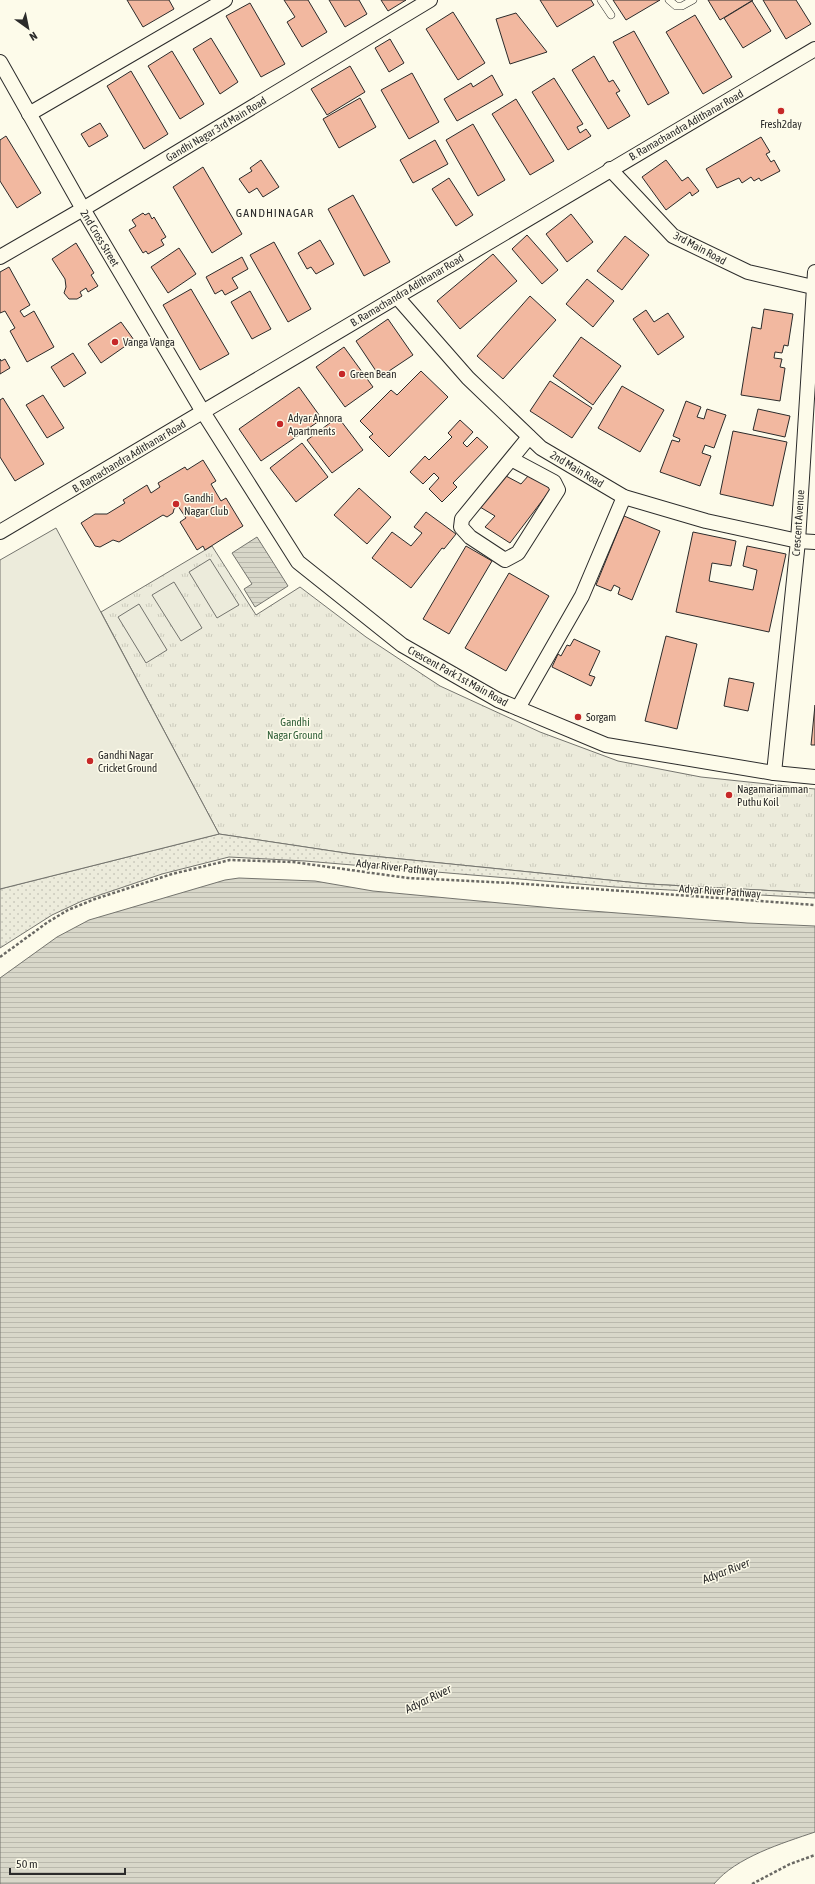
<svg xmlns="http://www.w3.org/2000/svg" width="815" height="1884" font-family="'Asap Condensed',sans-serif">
<defs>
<pattern id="grass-tufts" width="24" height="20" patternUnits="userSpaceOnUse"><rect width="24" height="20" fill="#ecebdb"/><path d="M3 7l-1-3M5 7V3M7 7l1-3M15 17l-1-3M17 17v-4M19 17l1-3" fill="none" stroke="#cbcabc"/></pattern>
<pattern id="garden-dots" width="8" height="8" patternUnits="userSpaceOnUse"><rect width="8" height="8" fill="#ecebdb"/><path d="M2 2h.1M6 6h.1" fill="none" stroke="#cbcabc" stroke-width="1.8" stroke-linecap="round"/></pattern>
<pattern id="water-rules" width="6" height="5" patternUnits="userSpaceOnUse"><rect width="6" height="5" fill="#d8d7c9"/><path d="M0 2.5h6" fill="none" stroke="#bab9ad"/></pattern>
</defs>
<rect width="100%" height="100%" fill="#fdfbea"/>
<!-- grass -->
<polygon fill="url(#grass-tufts)" stroke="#74746e" points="212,546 256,615 300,587 366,637 440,686 540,732 618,761 701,777 815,789 815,893 648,884 352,854 219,834 101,612"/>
<!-- garden -->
<polygon fill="url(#garden-dots)" stroke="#74746e" points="219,834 352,854 648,884 815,893 815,898 615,887 305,861 229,857 162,874 82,901 52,915 0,948 0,889"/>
<!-- pitch -->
<g fill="#ecebdb" stroke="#74746e">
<polygon points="56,528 219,834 0,889 0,560"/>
<polygon points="210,559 239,605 217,618 189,572"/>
<polygon points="174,582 202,628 181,641 152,595"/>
<polygon points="139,604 167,650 146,663 118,617"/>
</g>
<!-- water -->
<g fill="url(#water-rules)" stroke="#74746e">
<polygon points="257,537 288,586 255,607 244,589 252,584 232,553"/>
<path d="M239 878 315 881 373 891 553 908 747 923 815 926V1832C783 1843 736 1857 714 1884H0V978L57 937 89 920 225 880Z"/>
</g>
<!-- building -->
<g fill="#f2b8a0" stroke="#2b2b2b">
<polygon points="127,0 169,0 174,9 143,27"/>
<polygon points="284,0 308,0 327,32 302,47 287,22 295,17"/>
<polygon points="329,0 359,0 367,14 345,27"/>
<polygon points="381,0 406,0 388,11"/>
<polygon points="540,0 591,0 594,5 557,27"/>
<polygon points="613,0 660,0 626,20"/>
<polygon points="708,0 753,0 720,20"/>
<polygon points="763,0 796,0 811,24 786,39"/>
<polygon points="752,1 771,31 743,48 724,18"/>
<polygon points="250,3 285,64 261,77 226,16"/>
<polygon points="453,12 485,63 458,80 426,29"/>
<polygon points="516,13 547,52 510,64 496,19"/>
<polygon points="695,15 732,77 703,94 666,32"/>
<polygon points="634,31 669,93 648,105 613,42"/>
<polygon points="211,38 238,82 220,94 193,49"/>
<polygon points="390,39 404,63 389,72 375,48"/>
<polygon points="172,51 204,104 180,119 148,66"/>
<polygon points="594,56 609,82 613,80 620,91 616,93 630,116 608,129 572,70"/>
<polygon points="350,66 365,92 327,115 311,89"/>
<polygon points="131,71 168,134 144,149 107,86"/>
<polygon points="412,73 439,122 409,139 381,90"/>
<polygon points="492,75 503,95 457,121 444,99 471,83 473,87"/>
<polygon points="554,78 583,124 577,127 580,133 586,129 591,136 568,150 532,92"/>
<polygon points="360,98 376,127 339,148 323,119"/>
<polygon points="516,99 554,161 530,175 492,114"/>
<polygon points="100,123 108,136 89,147 81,134"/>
<polygon points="473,124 505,180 478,196 446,140"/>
<polygon points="6,136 41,193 17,208 0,181 0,140"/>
<polygon points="761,137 770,152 766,154 771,162 774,160 780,171 761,181 759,178 754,181 751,177 742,183 739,178 717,188 706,169"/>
<polygon points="435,140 448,164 413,183 400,160"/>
<polygon points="261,160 279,187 263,197 257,188 249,193 239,179 252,171 250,168"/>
<polygon points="666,160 682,181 688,177 699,191 692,196 690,192 666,210 642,177"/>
<polygon points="203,167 242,234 212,253 173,187"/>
<polygon points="449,178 473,215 456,226 432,189"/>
<polygon points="353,195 390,262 364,276 328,209"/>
<polygon points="143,213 145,215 149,213 152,219 154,217 166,237 161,240 164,245 148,254 146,251 143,253 129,230 136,226 132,220"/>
<polygon points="571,214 593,242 567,262 546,234"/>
<polygon points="527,235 558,270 542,284 512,249"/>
<polygon points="625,236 649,255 622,290 597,271"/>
<polygon points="320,240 334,264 316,274 311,267 307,269 298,253"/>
<polygon points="274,242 311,309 288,322 250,255"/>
<polygon points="76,243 94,273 91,275 98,286 88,292 86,288 80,292 82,296 77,299 69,299 64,293 66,287 65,279 52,259"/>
<polygon points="179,248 196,274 168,293 151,267"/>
<polygon points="493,254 517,281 460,329 437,301"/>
<polygon points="242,257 248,269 232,278 238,288 225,295 222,290 215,294 206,277"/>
<polygon points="9,267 30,305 20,311 24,317 34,311 54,347 27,362 10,331 15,328 5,311 0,313 0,272"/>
<polygon points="587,279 614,301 593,327 566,304"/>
<polygon points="191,289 229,354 200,370 163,305"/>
<polygon points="250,291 271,329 252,339 231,302"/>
<polygon points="530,296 556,320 503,379 477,356"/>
<polygon points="764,309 793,314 788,346 784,345 782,353 775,352 774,358 782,359 780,367 785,368 780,401 741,395 752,327 761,329"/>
<polygon points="646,310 654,322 668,313 684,337 658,355 633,319"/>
<polygon points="388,319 413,355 380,377 356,341"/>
<polygon points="121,322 134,340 101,363 88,344"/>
<polygon points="581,337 621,366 593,405 553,376"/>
<polygon points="344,347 373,387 345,407 316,367"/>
<polygon points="73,353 86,373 64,387 51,367"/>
<polygon points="0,359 1,361 5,359 10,368 0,374"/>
<polygon points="421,371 448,397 389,457 369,437 373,434 360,421 391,390 397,395"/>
<polygon points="550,381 592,408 572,438 530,411"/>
<polygon points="622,386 664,410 640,452 598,428"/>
<polygon points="299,387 322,419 261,461 239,429"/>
<polygon points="43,395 64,428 47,438 26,405"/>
<polygon points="3,398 44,464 15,481 0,457 0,400"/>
<polygon points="686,401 701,407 697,417 704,419 707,409 726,415 714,448 705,445 702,453 711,456 700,486 660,472 672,440 679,442 680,439 673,436"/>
<polygon points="758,409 790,416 785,437 753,430"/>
<polygon points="338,417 363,450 332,473 307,440"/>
<polygon points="460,420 473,432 463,443 467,447 477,437 488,447 453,483 457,487 442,502 429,489 439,478 434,473 423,484 410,472 425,456 429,460 452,437 448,433"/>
<polygon points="733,431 787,442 773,506 720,494"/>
<polygon points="302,443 328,477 296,502 270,468"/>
<polygon points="203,460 216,481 211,484 221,501 226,498 243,526 205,550 203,546 197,550 180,522 186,518 178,506 174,509 173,513 167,517 163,515 119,542 113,540 100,547 95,546 81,523 95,514 107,514 125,503 123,500 147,485 151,493 160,487 158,483 185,467 187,470"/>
<polygon points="529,475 551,489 510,543 485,527 495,516 480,507 506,476 521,484"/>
<polygon points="359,488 391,517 367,544 334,515"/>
<polygon points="426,512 456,534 444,549 442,548 411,588 372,558 392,532 411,546 422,533 414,527"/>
<polygon points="624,516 660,531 632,600 618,594 620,588 614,585 611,591 596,585"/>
<polygon points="693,532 736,541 731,566 712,563 709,581 753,590 757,570 743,566 747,546 786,554 769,632 676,612"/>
<polygon points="466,546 492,561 449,634 423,619"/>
<polygon points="509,573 549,596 506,671 465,648"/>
<polygon points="666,636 697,644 677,729 645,721"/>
<polygon points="574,639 600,651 589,675 595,677 591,686 552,667 558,654 561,656 567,645 570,646"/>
<polygon points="729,678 754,683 748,711 724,706"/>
<polygon points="815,705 815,745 811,745"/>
</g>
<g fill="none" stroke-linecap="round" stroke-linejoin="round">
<!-- service casing -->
<g stroke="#2b2b2b" stroke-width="8">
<g id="service">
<polyline points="601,0 611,15"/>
<polyline points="669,0 676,6 682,6 693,0"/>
</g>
</g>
<!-- minor casing -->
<g stroke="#2b2b2b" stroke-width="16">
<g id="minor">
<polyline points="0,62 83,209 203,412 298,562 402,645 498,700 606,745 774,773 815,777"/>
<polyline points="29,114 225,0"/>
<polyline points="610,169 673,236 748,272 813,287"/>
<polyline points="0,257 83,209 430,0"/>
<polyline points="397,297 468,378 541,448 624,497 706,521 798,541 815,542"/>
<polyline points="511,459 554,482 558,490 518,553 505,560 470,537 461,527 462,519 529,437"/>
<polyline points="0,532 815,49"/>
<polyline points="518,708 582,596 624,497"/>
<polyline points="774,773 798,541 815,272"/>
</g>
</g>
<!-- path -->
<g stroke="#6a6964" stroke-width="2.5" stroke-dasharray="3 2" stroke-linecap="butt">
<polyline points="0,957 48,922 68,910 95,899 172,874 230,860 293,862 408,878 512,883 815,905"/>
<polyline points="752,1884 790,1864 815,1855"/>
</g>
<!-- service -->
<use href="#service" stroke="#fdfbea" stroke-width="7"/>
<!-- minor -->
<use href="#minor" stroke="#fdfbea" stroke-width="14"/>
</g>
<!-- markers -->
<g fill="#c62828" stroke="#fdfbea" stroke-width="1.5">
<circle cx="781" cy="111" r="4"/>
<circle cx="115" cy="342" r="4"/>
<circle cx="342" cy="374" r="4"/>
<circle cx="280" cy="424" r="4"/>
<circle cx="176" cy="504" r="4"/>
<circle cx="578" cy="717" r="4"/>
<circle cx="90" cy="761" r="4"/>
<circle cx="729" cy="795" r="4"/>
</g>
<g text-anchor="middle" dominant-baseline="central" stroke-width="3" stroke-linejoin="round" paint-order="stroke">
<!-- poi labels -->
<g font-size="11" fill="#2b2b2b" stroke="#fdfbea" text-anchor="start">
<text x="781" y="124" text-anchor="middle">Fresh2day</text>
<text x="123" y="342">Vanga Vanga</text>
<text x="350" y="374">Green Bean</text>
<text x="288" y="418">Adyar Annora<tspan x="288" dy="13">Apartments</tspan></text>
<text x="184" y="498">Gandhi<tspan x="184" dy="13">Nagar Club</tspan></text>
<text x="586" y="717">Sorgam</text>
<text x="98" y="755">Gandhi Nagar<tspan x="98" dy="13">Cricket Ground</tspan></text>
<text x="737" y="789">Nagamariamman<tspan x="737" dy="13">Puthu Koil</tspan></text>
</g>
<!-- street labels -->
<g font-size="11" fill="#2b2b2b" stroke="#fdfbea">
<text transform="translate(686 125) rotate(-30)">B. Ramachandra Adithanar Road</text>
<text transform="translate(216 129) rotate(-31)">Gandhi Nagar 3rd Main Road</text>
<text transform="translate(100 238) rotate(59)">2nd Cross Street</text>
<text transform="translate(700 248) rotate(28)">3rd Main Road</text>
<text transform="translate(407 290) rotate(-31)">B. Ramachandra Adithanar Road</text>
<text transform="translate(129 456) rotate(-31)">B. Ramachandra Adithanar Road</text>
<text transform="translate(577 469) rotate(31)">2nd Main Road</text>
<text transform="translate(798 523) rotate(-86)">Crescent Avenue</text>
<text transform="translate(458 676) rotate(29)">Crescent Park 1st Main Road</text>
<text transform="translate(397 867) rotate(6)">Adyar River Pathway</text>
<text transform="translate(720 891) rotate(4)">Adyar River Pathway</text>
</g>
<!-- park labels -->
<g font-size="11" fill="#34623c" stroke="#fdfbea">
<text x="295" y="722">Gandhi<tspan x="295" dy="13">Nagar Ground</tspan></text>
</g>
<!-- neighbourhood labels -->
<g font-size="12" letter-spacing="1" fill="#2b2b2b" stroke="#fdfbea">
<text x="275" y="213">GANDHINAGAR</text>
</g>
<!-- water labels -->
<g font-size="12" font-style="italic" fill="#2b2b2b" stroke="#fdfbea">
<text transform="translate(726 1571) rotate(-21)">Adyar River</text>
<text transform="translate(428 1699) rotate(-26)">Adyar River</text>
</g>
</g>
<!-- north arrow -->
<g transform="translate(28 28) rotate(147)" stroke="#fdfbea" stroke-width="3" paint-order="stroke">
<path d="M0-3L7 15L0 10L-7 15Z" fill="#2b2b2b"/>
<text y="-6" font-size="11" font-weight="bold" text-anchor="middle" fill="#2b2b2b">N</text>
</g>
<!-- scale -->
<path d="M10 1868v6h115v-6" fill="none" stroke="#2b2b2b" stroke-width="2"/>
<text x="16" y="1868" font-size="12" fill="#2b2b2b" stroke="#fdfbea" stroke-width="3" paint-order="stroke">50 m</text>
</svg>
